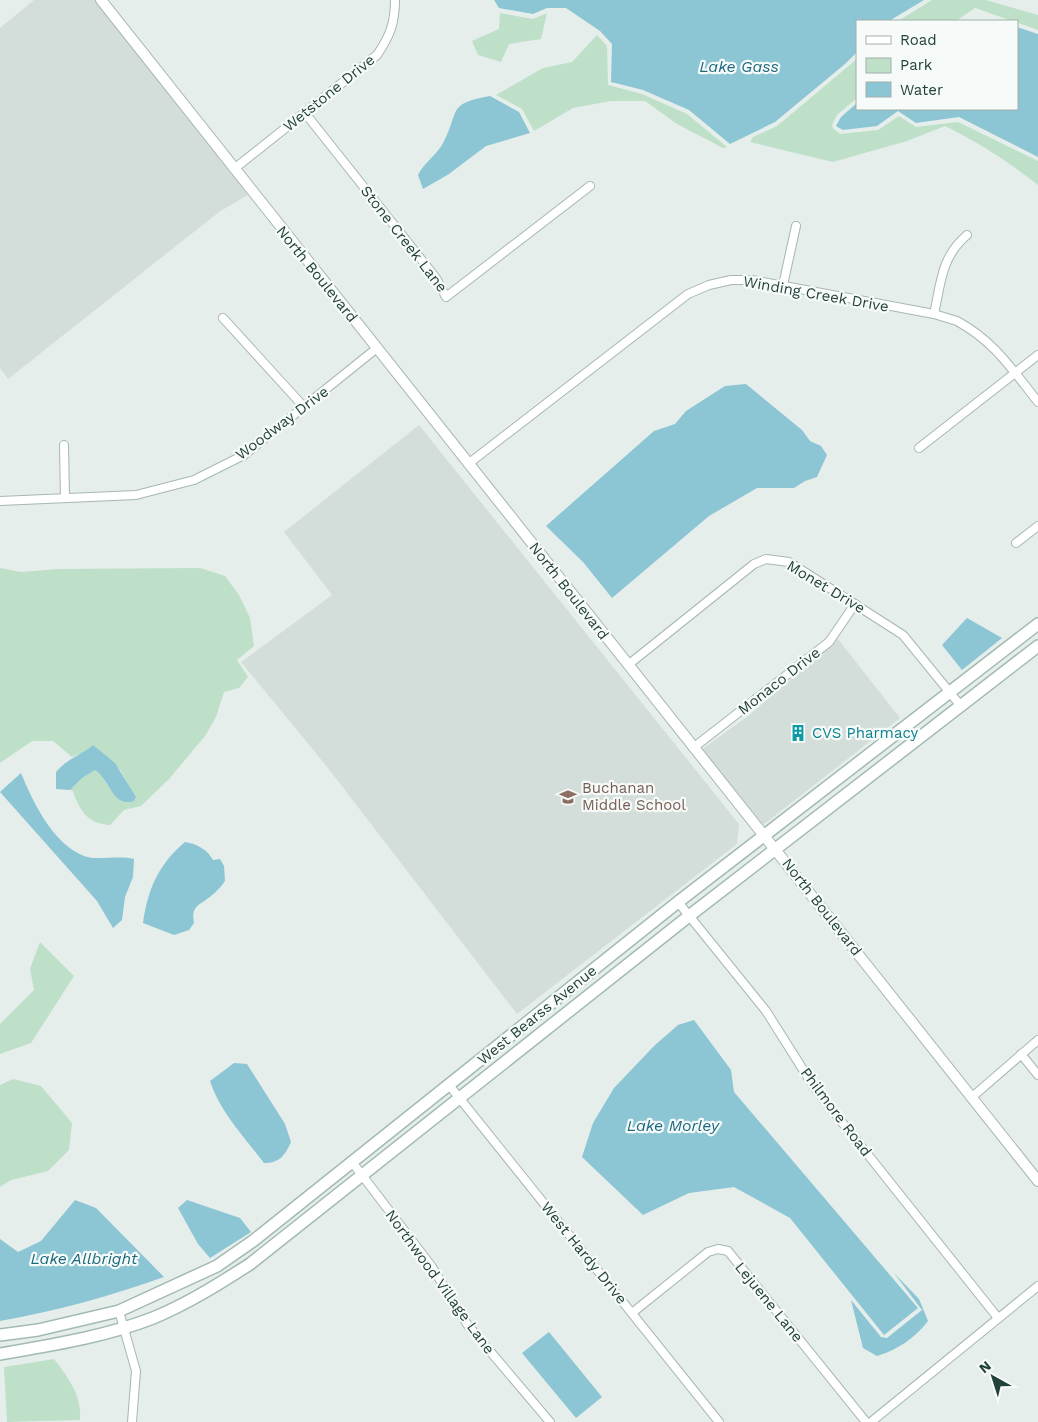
<svg xmlns="http://www.w3.org/2000/svg" width="1038" height="1422" font-family="'Work Sans',sans-serif">
<rect width="100%" height="100%" fill="#e5eeeb"/>
<!-- built -->
<g fill="#d3deda">
<polygon points="34,0 97,0 248,195 219,212 8,379 0,368 0,28"/>
<polygon points="419,425 739,824 737,844 517,1014 328,768 241,662 332,595 284,532"/>
<polygon points="838,639 900,718 763,825 701,750 748,716"/>
</g>
<!-- green -->
<g fill="#bee0c9">
<polygon points="932,0 986,0 1038,15 1038,30 975,8 956,21 898,21"/>
<polygon points="500,13 533,19 547,13 541,39 509,44 501,62 478,55 472,41 499,29"/>
<polygon points="597,35 607,46 608,85 642,94 687,114 727,147 723,148 677,124 645,101 611,101 573,108 534,131 522,109 496,95 543,68 572,62"/>
<path d="M857 59V98L837 115 832 125 833 128 840 134 878 130 899 116 916 127 958 122 1038 161V185C1009 162 978 142 945 126L907 141 833 162 750 142 753 137 777 126Z"/>
<path d="M0 568 21 572 59 569 200 568 216 573 225 576 239 595 250 618 254 646 237 660 248 677 239 688 224 692 216 717 205 736 169 779 141 806 124 810 110 825C88 824 79 810 73 791L70 790 82 778 95 770 101 774 111 791 135 797 121 771 93 745 83 753 72 757 53 741H32L0 763Z"/>
<polygon points="40,942 74,976 31,1043 0,1054 0,1024 34,990 30,969"/>
<polygon points="13,1079 41,1086 72,1123 69,1150 48,1171 11,1180 0,1187 0,1085"/>
<path d="M54 1359C68 1377 82 1396 80 1420L7 1422 4 1367Z"/>
</g>
<!-- water -->
<g fill="#8cc5d4">
<polygon points="494,0 924,0 889,21 857,21 857,52 845,64 775,122 730,144 689,110 643,90 611,82 612,44 600,31 566,8 547,8 533,14 499,8"/>
<polygon points="1017,27 1038,34 1038,157 959,117 916,123 898,111 877,126 843,130 836,126 841,117 857,103 857,109 1017,109"/>
<path d="M490 96 519 112 530 133 486 146 449 174 423 189 418 175C424 163 435 156 442 145 461 111 445 104 490 96Z"/>
<polygon points="746,384 802,430 810,441 821,446 827,455 817,477 805,481 794,488 757,488 709,516 612,598 583,562 546,526 654,431 675,424 686,411 725,386"/>
<polygon points="967,618 1002,638 962,670 942,645"/>
<path d="M93 745 115 763 136 797 134 801C112 808 110 779 95 770L82 778 70 790 56 789V772C68 758 80 756 93 745Z"/>
<path d="M21 773C33 802 52 843 84 856 97 861 118 855 134 859L133 877 125 897 122 920 113 928 97 901 0 792Z"/>
<path d="M185 842C197 844 207 849 213 860L220 859 224 866 225 881C221 887 216 892 211 896 199 906 191 905 194 923L189 930 174 935 143 923C148 889 158 865 185 842Z"/>
<polygon points="694,1020 731,1070 734,1092 918,1308 884,1335 790,1218 734,1187 689,1193 643,1215 582,1157 593,1123 614,1088 654,1046 678,1025"/>
<path d="M234 1063 247 1064 285 1124 291 1142C285 1155 280 1163 264 1163 245 1138 220 1112 210 1081Z"/>
<path d="M75 1200 96 1208 164 1277C110 1296 57 1311 0 1321V1239L18 1252 41 1241Z"/>
<polygon points="187,1200 240,1218 251,1232 210,1258 198,1244 178,1208"/>
<path d="M894 1273 919 1299 928 1321C915 1338 897 1350 877 1356L863 1348 851 1300 881 1337 887 1338 922 1310Z"/>
<polygon points="549,1332 602,1397 576,1418 522,1353"/>
</g>
<g fill="none" stroke-linecap="round" stroke-linejoin="round">
<!-- minor casing -->
<g stroke="#a7b7b3" stroke-width="10">
<g id="minor">
<polyline points="305,113 436,278 446,297 590,186"/>
<path d="M234 169 377 55C390 36 395 23 395 0"/>
<polyline points="783,285 796,226"/>
<path d="M934 314C941 283 941 257 967 235"/>
<polyline points="223,318 304,407"/>
<polyline points="64,445 65,498"/>
<polyline points="919,448 1038,355"/>
<path d="M468 464 688 294 709 285 731 280H752L934 314 957 321C995 342 1011 368 1038 402"/>
<polyline points="0,501 136,495 194,480 244,455 377,348"/>
<polyline points="1016,543 1038,526"/>
<polyline points="628,665 754,564 766,559 789,562 903,635 960,705"/>
<polyline points="693,748 829,642 855,604"/>
<polyline points="678,902 766,1011 814,1087 998,1318"/>
<polyline points="1021,1054 1038,1075"/>
<polyline points="449,1085 719,1422"/>
<polyline points="971,1098 1038,1040"/>
<polyline points="352,1162 432,1267 467,1324 550,1422"/>
<polyline points="119,1311 136,1371 132,1422"/>
<polyline points="632,1313 708,1252 718,1249 728,1251 866,1422"/>
<polyline points="871,1422 1038,1286"/>
</g>
</g>
<!-- tertiary casing -->
<g stroke="#a7b7b3" stroke-width="12">
<polyline id="tertiary" points="101,0 1038,1181"/>
</g>
<!-- secondary casing -->
<g stroke="#a3bab3" stroke-width="14">
<g id="secondary">
<polyline points="0,1335 38,1330 119,1311 217,1266 253,1241 678,902 1038,624"/>
<path d="M0 1354C52 1345 104 1337 153 1318 187 1304 219 1284 250 1264L689 916 1038 646"/>
</g>
</g>
<!-- minor -->
<use href="#minor" stroke="#fff" stroke-width="8"/>
<!-- tertiary -->
<use href="#tertiary" stroke="#fff" stroke-width="10"/>
<!-- secondary -->
<use href="#secondary" stroke="#fff" stroke-width="11"/>
</g>
<!-- icons -->
<defs>
<g id="building-bare" transform="scale(1.35)"><path d="M-4-6H4V6H1V3H-1V6H-4ZM-2.5-4.3h1.7v1.8h-1.7ZM.8-4.3h1.7v1.8H.8ZM-2.5-1h1.7V.8h-1.7ZM.8-1h1.7V.8H.8Z" fill="#0f9aa8" stroke="#f6faf8" stroke-width="2.5" paint-order="stroke"/></g>
<g id="school-bare" transform="scale(1.35)"><path d="M0-5L7-2L0 1L-7-2ZM-4 1L0 2.5L4 1V4Q0 6-4 4Z" fill="#8d6e63" stroke="#f6faf8" stroke-width="2.5" paint-order="stroke"/></g>
</defs>
<g fill-rule="evenodd">
<use href="#building-bare" x="798" y="733"/>
<use href="#school-bare" x="568" y="797"/>
</g>
<g text-anchor="middle" dominant-baseline="central" stroke-width="4.5" stroke-linejoin="round" paint-order="stroke">
<!-- street labels -->
<g font-size="15" fill="#23413b" stroke="#f6faf8">
<text transform="translate(329 93) rotate(-39)">Wetstone Drive</text>
<text transform="translate(404 239) rotate(52)">Stone Creek Lane</text>
<text transform="translate(317 274) rotate(51)">North Boulevard</text>
<text transform="translate(816 294) rotate(10)">Winding Creek Drive</text>
<text transform="translate(282 423) rotate(-37)">Woodway Drive</text>
<text transform="translate(826 587) rotate(31)">Monet Drive</text>
<text transform="translate(569 591) rotate(52)">North Boulevard</text>
<text transform="translate(779 681) rotate(-38)">Monaco Drive</text>
<text transform="translate(822 907) rotate(52)">North Boulevard</text>
<text transform="translate(537 1015) rotate(-39)">West Bearss Avenue</text>
<text transform="translate(836 1112) rotate(53)">Philmore Road</text>
<text transform="translate(584 1253) rotate(51)">West Hardy Drive</text>
<text transform="translate(440 1282) rotate(54)">Northwood Village Lane</text>
<text transform="translate(769 1302) rotate(51)">Lejuene Lane</text>
</g>
<!-- culture labels -->
<g font-size="15" fill="#0d838f" stroke="#f6faf8" text-anchor="start">
<text x="812" y="733">CVS Pharmacy</text>
</g>
<!-- education labels -->
<g font-size="15" fill="#785e54" stroke="#f6faf8" text-anchor="start">
<text x="582" y="788">Buchanan<tspan x="582" dy="17">Middle School</tspan></text>
</g>
<!-- water labels -->
<g font-size="16" font-style="italic" fill="#1b697f" stroke="#f6faf8">
<text x="739" y="66">Lake Gass</text>
<text x="673" y="1125">Lake Morley</text>
<text x="84" y="1258">Lake Allbright</text>
</g>
</g>
<!-- legend -->
<rect x="856" y="20" width="162" height="90" fill="#f6faf8" stroke="#a2b0ac"/>
<rect x="866" y="36" width="25" height="8" fill="#ffffff" stroke="#a2b0ac"/>
<text x="900" y="45" font-size="15" fill="#23413b">Road</text>
<rect x="866" y="58" width="25" height="15" fill="#bee0c9" stroke="#a2b0ac"/>
<text x="900" y="70" font-size="15" fill="#23413b">Park</text>
<rect x="866" y="82" width="25" height="15" fill="#8cc5d4" stroke="#a2b0ac"/>
<text x="900" y="95" font-size="15" fill="#23413b">Water</text>
<!-- north arrow -->
<g transform="translate(993 1377) rotate(321)" stroke="#f6faf8" stroke-width="4" paint-order="stroke">
<path d="M0-4L9 19L0 12L-9 19Z" fill="#23413b"/>
<text y="-8" font-size="14" font-weight="bold" text-anchor="middle" fill="#23413b">N</text>
</g>
</svg>
